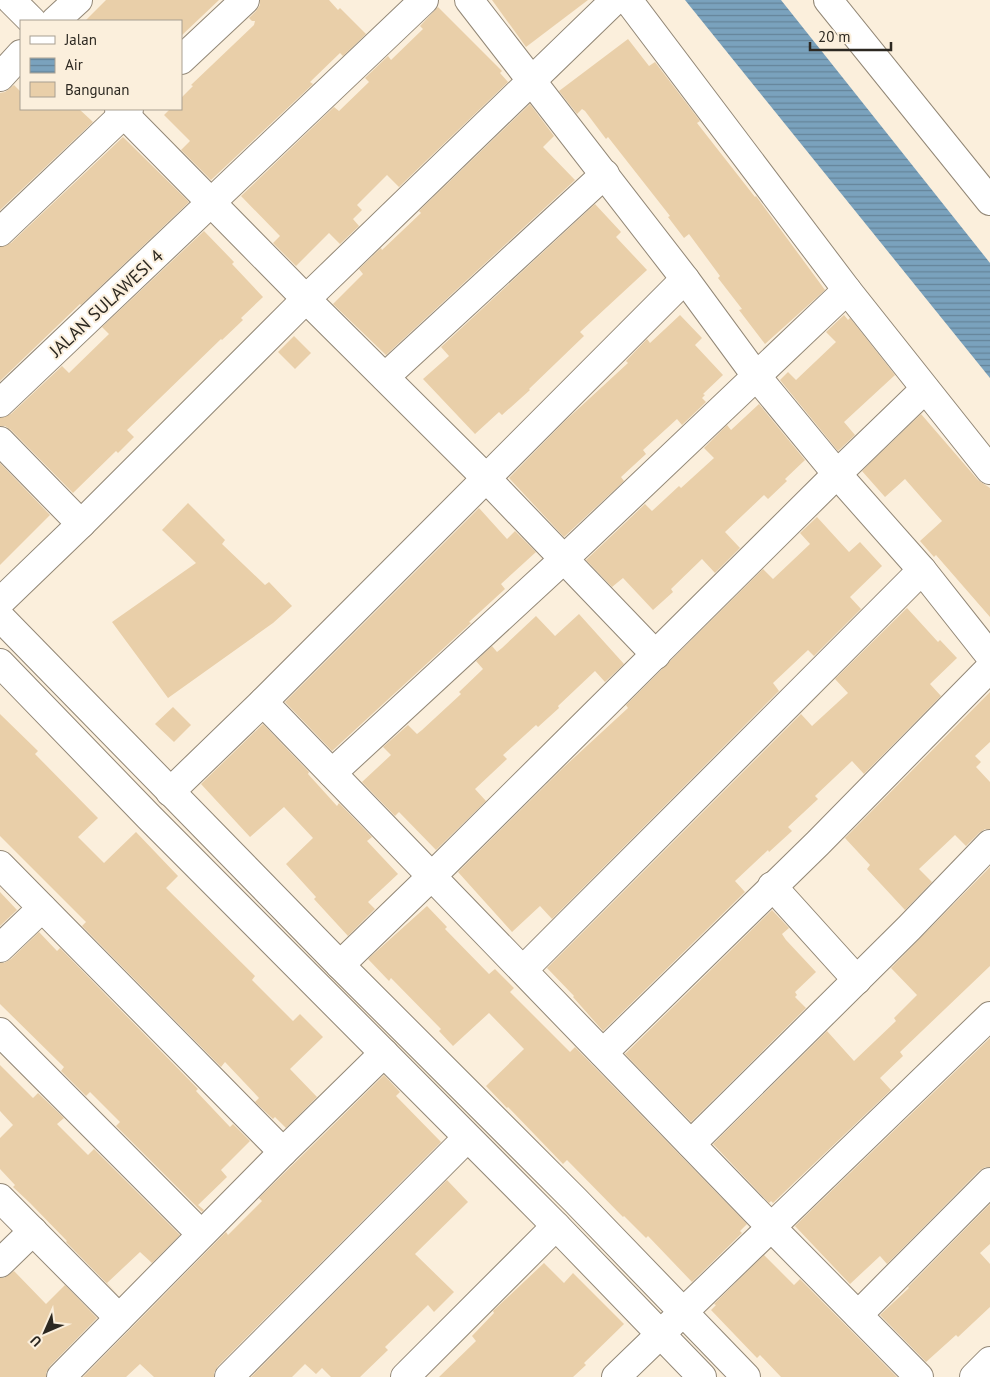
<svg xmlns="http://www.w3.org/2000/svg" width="990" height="1377" font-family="'PT Sans',sans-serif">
<defs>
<pattern id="water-rules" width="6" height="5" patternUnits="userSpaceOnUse" patternTransform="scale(1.25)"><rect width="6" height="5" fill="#7aa2bd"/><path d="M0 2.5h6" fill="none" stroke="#648499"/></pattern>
</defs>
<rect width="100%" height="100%" fill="#fbefdc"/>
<!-- water -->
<polygon fill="url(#water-rules)" points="685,0 781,0 990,263 990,378"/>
<!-- building -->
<g fill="#e9cfa9">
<polygon points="106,0 219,0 181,36 181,21 85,21"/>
<polygon points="260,0 329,0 338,10 340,8 366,34 343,56 340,53 310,82 313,84 211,180 181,150 190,141 164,115 170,109 181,109 181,98 193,86 191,85 254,25 255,21 252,21 249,18 256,11 260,5"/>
<polygon points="492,0 588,0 526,47"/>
<polygon points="438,7 502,71 500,73 508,82 399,187 387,175 357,205 362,210 353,219 359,226 340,244 329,233 296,266 273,243 280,236 241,196 334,107 339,111 369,82 365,78 388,56 391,60 423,29 420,26"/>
<polygon points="628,39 649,66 655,62 700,121 697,123 755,197 756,196 825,290 765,344 739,310 742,309 718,278 720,276 689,234 684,238 668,217 670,216 608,137 606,139 585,111 582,109 577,114 559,91"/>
<polygon points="14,85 21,92 21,109 79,109 93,122 0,210 0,93 5,92"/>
<polygon points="530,104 554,136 543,147 575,180 386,355 333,304 363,274 359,269 381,248 382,250 421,213 419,211"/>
<polygon points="123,137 189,202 81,305 80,304 0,381 0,247 11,243"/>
<polygon points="595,204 621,232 616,237 647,270 580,332 584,336 529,389 530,390 502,415 499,412 475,434 423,379 449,356 441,347"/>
<polygon points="204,231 234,262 232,264 263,297 241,318 243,320 222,340 221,339 127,430 134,437 118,453 116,451 73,493 11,430 5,426 0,426 0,418 11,414 62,366 69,373 109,334 102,327"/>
<polygon points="680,315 702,338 695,345 723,375 703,394 705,395 702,398 706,402 682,425 677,419 643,450 646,454 621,477 624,481 564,537 509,478 565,421 628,363 626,361 647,339 650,343"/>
<polygon points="844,315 848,320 850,318 895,375 844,422 855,435 838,451 780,380 788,372 796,380 836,342 826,332"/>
<polygon points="294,336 311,353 295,369 278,352"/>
<polygon points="759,404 805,460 785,479 787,481 768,499 764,495 725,532 740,548 715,573 702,559 671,589 673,592 653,610 623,578 612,587 586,560 645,504 652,511 679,486 681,488 714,458 704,448 727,425 731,430"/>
<polygon points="921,414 978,480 990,488 990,617 936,555 934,557 920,541 942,521 905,479 885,497 862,471"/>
<polygon points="0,463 50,515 0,565"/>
<polygon points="188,503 225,540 222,544 265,585 269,582 292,606 273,623 168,698 112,622 196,563 162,530"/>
<polygon points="479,508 507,539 515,531 536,552 501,584 505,589 469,622 471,623 332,751 285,702"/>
<polygon points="817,517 849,552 860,542 882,566 850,597 861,609 814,656 808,650 773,683 779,691 552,919 540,906 512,932 458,872 564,767 628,708 626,705 763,569 773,579 810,544 800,533"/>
<polygon points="907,608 938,642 940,640 957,658 930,684 941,696 864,774 852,761 815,796 818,799 788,827 792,831 769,852 768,850 735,881 745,892 603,1031 573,997 574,996 547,968 801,714 812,726 848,693 835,679"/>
<polygon points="579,614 624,664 605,682 595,671 558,706 559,708 538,727 536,725 503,755 507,759 475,789 486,801 436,850 399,812 395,816 362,782 391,755 383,747 408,725 417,734 422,730 461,694 459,692 483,669 476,661 492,646 497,652 502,648 536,616 555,636"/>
<polygon points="990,692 990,742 975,756 981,762 976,767 990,782 990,829 985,829 979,833 966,846 955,835 919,869 932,882 905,910 867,869 870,865 845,838"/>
<polygon points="173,707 191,725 174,742 155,724"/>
<polygon points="0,714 38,751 35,754 98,818 78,837 104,863 136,832 178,876 166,888 255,976 252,980 293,1021 300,1014 323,1037 290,1069 317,1097 286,1128 275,1117 273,1119 255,1102 259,1098 225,1062 221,1067 82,926 86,922 0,836"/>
<polygon points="263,724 309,772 308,774 337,806 339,803 372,837 367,841 398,874 368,902 375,909 348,936 314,899 316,897 286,864 313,838 284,807 250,837 201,784"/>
<polygon points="990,867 990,966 900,1052 903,1056 880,1078 891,1090 773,1203 771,1201 769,1203 713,1144 827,1031 854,1061 896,1021 894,1018 917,995 891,968"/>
<polygon points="0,892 17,910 0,926"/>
<polygon points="427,906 447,927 445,929 489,974 495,969 514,988 510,992 570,1052 575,1047 747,1224 740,1231 742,1233 692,1282 648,1236 646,1238 624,1216 623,1217 567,1160 563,1164 508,1107 507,1108 486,1086 524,1049 489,1013 453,1046 439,1031 441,1029 391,978 389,981 368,959"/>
<polygon points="772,910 789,928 782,934 786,940 816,972 795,992 797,995 795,997 806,1008 691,1122 625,1054"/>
<polygon points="39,932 57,951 60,948 198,1089 196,1091 230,1127 233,1124 250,1141 221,1170 227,1177 198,1205 204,1210 202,1212 116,1126 120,1122 90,1092 86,1096 61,1071 64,1067 0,1004 0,963 4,963 11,959"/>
<polygon points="990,1038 990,1167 985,1167 979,1171 887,1264 880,1256 850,1284 795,1226"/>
<polygon points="0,1065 33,1098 38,1093 64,1118 57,1124 88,1155 94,1149 180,1235 152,1263 140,1252 107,1283 119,1296 66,1242 67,1241 30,1203 13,1187 15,1185 0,1169 0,1138 13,1125 0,1111"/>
<polygon points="384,1075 400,1092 396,1096 441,1142 218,1366 214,1373 214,1377 154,1377 140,1364 126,1377 83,1377 226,1232 228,1235 262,1201 259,1198"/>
<polygon points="447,1180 468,1202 415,1254 454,1292 434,1312 428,1305 385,1347 388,1350 360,1377 331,1377 322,1368 316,1374 305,1364 292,1377 251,1377"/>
<polygon points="990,1204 990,1244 980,1253 990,1264 990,1307 958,1337 956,1335 926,1362 880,1315 909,1288 908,1287"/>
<polygon points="764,1255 794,1285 800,1279 897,1377 781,1377 760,1355 757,1358 711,1310 716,1305 714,1304"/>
<polygon points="544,1263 564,1283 573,1273 624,1324 584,1363 586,1365 573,1377 439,1377 476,1341 472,1336 494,1313 493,1311"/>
<polygon points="14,1271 46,1304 65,1285 97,1318 50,1366 46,1373 46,1377 0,1377 0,1278 4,1278"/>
</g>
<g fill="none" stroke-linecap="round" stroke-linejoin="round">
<!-- minor casing -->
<g stroke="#928776" stroke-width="30">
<g id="minor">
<polyline points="11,0 32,21"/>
<polyline points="469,0 685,279 757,377 837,474 922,570 990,656"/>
<polyline points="628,0 847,290 990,470"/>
<polyline points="828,0 990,201"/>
<polyline points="55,21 78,0"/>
<polyline points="181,60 245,0"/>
<polyline points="0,77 21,54"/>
<polyline points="119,109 306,299 486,478 656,655"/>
<polyline points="0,232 129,109"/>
<polyline points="385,377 605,174"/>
<polyline points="0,403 424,0"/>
<polyline points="0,441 81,524"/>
<polyline points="0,602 81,524 306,299 615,0"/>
<polyline points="0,617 340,965 575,1200 746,1377"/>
<polyline points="0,663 149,817 556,1226 702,1377"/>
<polyline points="263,702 771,1227 919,1377"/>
<polyline points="332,773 564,559 847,290"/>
<polyline points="170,792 263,702 685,279"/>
<polyline points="0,865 283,1152"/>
<polyline points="772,886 857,980"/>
<polyline points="0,948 42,908"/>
<polyline points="340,965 432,876 837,474 925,389"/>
<polyline points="523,970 922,570"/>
<polyline points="0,1032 201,1234"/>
<polyline points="603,1053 818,843 990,668"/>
<polyline points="691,1144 909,928 990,844"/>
<polyline points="0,1198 119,1318"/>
<polyline points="0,1263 33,1231"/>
<polyline points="858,1315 990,1182"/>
<polyline points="61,1377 283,1152 384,1053"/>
<polyline points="229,1377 467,1138"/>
<polyline points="405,1377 556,1226"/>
<polyline points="616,1377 990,1016"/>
<polyline points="974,1377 990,1361"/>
</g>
</g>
<!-- minor -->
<use href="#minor" stroke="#fff" stroke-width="28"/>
</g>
<g text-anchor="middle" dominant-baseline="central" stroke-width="4" stroke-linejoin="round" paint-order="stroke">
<!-- street labels -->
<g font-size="18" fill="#2c2821" stroke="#fbefdc">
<text transform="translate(106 303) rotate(-43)">JALAN SULAWESI 4</text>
</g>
</g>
<!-- legend -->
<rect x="20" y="20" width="162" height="90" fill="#fbefdc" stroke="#a89f91"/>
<rect x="30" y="36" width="25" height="8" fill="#ffffff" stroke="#a89f91"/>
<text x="65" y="45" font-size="15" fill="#2c2821">Jalan</text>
<rect x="30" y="58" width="25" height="15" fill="url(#water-rules)" stroke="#a89f91"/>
<text x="65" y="70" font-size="15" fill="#2c2821">Air</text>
<rect x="30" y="82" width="25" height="15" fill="#e9cfa9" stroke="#a89f91"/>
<text x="65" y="95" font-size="15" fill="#2c2821">Bangunan</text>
<!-- north arrow -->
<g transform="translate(45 1332) rotate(225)" stroke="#fbefdc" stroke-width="4" paint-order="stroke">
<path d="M0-4L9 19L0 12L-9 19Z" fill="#2c2821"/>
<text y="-8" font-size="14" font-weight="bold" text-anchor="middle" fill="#2c2821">U</text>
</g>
<!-- scale -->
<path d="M810 42v8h81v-8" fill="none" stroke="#2c2821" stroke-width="2.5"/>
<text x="818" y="42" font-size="15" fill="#2c2821" stroke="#fbefdc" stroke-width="4" paint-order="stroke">20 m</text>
</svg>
